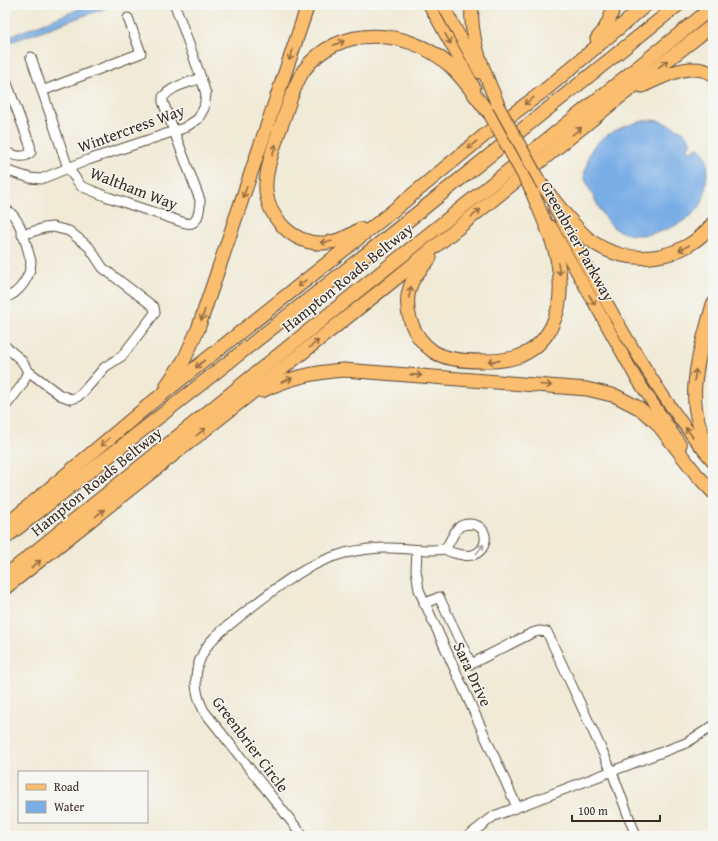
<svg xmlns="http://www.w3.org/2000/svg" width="718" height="841" font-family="'Gentium Book Plus',serif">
<rect width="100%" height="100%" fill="#f6f6f2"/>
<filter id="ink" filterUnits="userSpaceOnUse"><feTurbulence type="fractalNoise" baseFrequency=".025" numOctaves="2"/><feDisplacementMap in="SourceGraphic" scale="8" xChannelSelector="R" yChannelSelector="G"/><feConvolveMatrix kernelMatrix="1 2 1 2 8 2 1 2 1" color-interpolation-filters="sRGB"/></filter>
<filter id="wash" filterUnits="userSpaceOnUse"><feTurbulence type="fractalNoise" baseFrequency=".012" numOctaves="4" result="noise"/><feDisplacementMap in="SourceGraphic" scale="16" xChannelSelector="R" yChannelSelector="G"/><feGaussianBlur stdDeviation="0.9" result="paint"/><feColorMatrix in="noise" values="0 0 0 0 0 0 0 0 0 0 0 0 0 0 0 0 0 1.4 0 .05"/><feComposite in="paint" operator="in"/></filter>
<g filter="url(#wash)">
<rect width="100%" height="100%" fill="#f0ead6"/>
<!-- water -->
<g fill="#79ade6" stroke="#5a6c82">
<polygon points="90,5 114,5 5,44 5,38"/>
<path d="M651 120 660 121 683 131 691 142 688 148 689 151H692L697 147C712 156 707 170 706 183 705 191 705 199 700 206 684 228 636 246 613 227 603 219 595 199 589 188 587 183 583 177 585 171 586 169 587 167 587 165 588 161 588 155 591 151 599 134 634 121 651 120Z"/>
</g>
</g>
<g filter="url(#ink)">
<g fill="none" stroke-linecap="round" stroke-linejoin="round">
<!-- minor casing -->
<g stroke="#56473a" stroke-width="11">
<g id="minor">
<path d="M31 57 68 168 81 186 105 196 182 222C185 223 190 224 192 223 199 220 200 206 200 200L163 102V97C173 85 187 84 201 78"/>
<path d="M5 78 30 145 31 152C24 160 14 155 5 152"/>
<polyline points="42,91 141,53 128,18"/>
<polyline points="5,170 30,178 41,179 88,160 184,128 198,119 204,108 206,94 200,75 175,5"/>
<path d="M5 209C21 216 26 245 31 261 31 276 20 293 5 298"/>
<polyline points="5,346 21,360 28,371 60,395 71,399 77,397 83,392 105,367 122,356 155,313 154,307 103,268 89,247 69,231 53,227 44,228 22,235"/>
<polyline points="5,407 22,385 28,371"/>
<polyline points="417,550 416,570 419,590 517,807"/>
<polyline points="424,604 439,597 471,664 532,633 539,631 547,632 612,772 636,836"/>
<path d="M303 836 204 711C194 692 193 672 203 653 211 637 226 628 239 617 272 591 304 564 345 553 359 550 373 548 388 548 407 548 426 552 445 549 450 553 457 554 463 555 488 560 494 525 470 524 465 524 461 525 458 528 453 533 450 543 445 549"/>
<polyline points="468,836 494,816 686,743 713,726"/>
</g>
</g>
<!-- major casing -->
<g stroke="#56473a" stroke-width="13">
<g id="major">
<polyline points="429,5 475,88"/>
<polyline points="443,5 480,73"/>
<path d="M554 207C603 295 648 385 713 462"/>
<polyline points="551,226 636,378 681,445"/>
</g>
</g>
<!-- highway casing -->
<g stroke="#56473a" stroke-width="15">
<g id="highway">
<path d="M472 5C469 41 485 73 498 105"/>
<path d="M597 39C606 29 612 18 613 5"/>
<path d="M642 86C665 76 689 61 713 74"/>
<path d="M542 185C555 201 574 228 590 240 628 269 685 261 713 223"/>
<path d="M360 229C350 236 337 242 324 243 294 245 269 219 266 191 264 170 278 135 285 115 290 100 295 83 304 70 338 24 407 28 448 64 463 77 475 96 488 112"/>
<path d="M430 258C424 266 416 273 412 282 401 307 412 337 434 352 447 360 466 361 481 361 493 361 505 361 517 357 549 346 562 313 560 281 559 250 544 221 532 192"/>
<path d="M713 304C700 354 679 406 713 452"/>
<polyline points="167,385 184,360 198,329 308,5"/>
<path d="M262 391C288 378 315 372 344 370L587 389 616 396 639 408 656 422 697 475 713 492"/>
<polyline points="5,526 150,404 389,214 486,134 545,90 646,5"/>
<polyline points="5,538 370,251 678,5"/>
<polyline points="5,576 359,290 713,7"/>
<polyline points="5,588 384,288 621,96 713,25"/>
</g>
</g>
<!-- minor -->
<use href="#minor" stroke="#fff" stroke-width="9"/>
<!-- major -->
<use href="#major" stroke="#fbbd6e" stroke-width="11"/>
<!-- highway -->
<use href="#highway" stroke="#fbbd6e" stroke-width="13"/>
<!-- major-bridge casing -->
<g stroke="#56473a" stroke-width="13" stroke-linecap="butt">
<g id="major-bridge">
<polyline points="498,105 542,185"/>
<polyline points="488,112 532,192"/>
</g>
</g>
<!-- major-bridge -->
<use href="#major-bridge" stroke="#fbbd6e" stroke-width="11"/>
</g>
<!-- one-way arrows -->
<defs><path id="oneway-shaft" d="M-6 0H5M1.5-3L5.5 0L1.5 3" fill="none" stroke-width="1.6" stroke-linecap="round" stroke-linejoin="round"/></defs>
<g stroke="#916c42">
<use href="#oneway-shaft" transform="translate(448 39) rotate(61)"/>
<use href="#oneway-shaft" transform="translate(339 43) rotate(-22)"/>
<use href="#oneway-shaft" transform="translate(291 55) rotate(109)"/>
<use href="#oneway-shaft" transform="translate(663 64) rotate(-38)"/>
<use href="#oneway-shaft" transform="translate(529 101) rotate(144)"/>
<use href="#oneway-shaft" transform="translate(577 131) rotate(-39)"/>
<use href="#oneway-shaft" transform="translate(472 145) rotate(140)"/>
<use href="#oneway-shaft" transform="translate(274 150) rotate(-73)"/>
<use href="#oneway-shaft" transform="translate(245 192) rotate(109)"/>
<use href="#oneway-shaft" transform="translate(476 213) rotate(-39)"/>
<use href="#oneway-shaft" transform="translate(326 242) rotate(173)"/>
<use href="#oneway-shaft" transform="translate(684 248) rotate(152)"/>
<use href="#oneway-shaft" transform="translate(559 269) rotate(81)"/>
<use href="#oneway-shaft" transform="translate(302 283) rotate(142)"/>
<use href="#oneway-shaft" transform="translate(410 292) rotate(-78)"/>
<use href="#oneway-shaft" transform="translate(592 300) rotate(61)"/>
<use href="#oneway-shaft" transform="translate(203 315) rotate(109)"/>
<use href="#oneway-shaft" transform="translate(314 344) rotate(-38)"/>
<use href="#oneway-shaft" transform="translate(494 361) rotate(176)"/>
<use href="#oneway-shaft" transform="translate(200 364) rotate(141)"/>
<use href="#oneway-shaft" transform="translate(416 375) rotate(4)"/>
<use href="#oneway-shaft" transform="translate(695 375) rotate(-83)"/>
<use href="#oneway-shaft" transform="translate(287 380) rotate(-19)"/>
<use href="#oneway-shaft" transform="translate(546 385) rotate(5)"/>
<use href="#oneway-shaft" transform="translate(201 432) rotate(-38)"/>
<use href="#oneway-shaft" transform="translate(689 432) rotate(-127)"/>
<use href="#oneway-shaft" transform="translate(105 442) rotate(140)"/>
<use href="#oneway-shaft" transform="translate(100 513) rotate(-38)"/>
<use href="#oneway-shaft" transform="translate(36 564) rotate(-38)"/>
</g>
<use stroke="#a79f9a" href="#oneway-shaft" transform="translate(480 549) rotate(-51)"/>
</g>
<g text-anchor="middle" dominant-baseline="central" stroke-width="3" stroke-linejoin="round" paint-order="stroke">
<!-- street labels -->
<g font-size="16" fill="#3b2a1e" stroke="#f6f6f2">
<text transform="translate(131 128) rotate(-20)">Wintercress Way</text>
<text transform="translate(134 188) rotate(21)">Waltham Way</text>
<text transform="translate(578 241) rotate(61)">Greenbrier Parkway</text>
<text transform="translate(347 277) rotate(-39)">Hampton Roads Beltway</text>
<text transform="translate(96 481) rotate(-39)">Hampton Roads Beltway</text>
<text transform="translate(473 674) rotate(65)">Sara Drive</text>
<text transform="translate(251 744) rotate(53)">Greenbrier Circle</text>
</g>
</g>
<!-- margin -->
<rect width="718" height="841" fill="none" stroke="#f6f6f2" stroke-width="20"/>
<!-- legend -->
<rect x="18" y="771" width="130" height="52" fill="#f6f6f2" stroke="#aba49d"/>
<rect x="26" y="784" width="20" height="6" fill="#fbbd6e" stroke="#aba49d"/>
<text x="54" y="791" font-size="12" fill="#3b2a1e">Road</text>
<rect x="26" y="801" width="20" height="12" fill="#79ade6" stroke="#aba49d"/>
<text x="54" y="811" font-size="12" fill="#3b2a1e">Water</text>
<!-- scale -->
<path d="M572 815v6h88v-6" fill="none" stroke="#3b2a1e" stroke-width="2"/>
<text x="578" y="815" font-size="12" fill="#3b2a1e" stroke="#f6f6f2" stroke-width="3" paint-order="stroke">100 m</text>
</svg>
